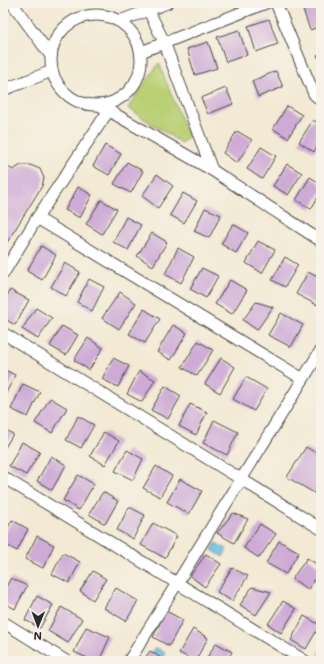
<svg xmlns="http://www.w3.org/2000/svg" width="324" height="664" font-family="Mali,sans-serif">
<rect width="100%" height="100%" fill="#f7f3e8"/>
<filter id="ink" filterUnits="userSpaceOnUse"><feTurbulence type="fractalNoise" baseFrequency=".025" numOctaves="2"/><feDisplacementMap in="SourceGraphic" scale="8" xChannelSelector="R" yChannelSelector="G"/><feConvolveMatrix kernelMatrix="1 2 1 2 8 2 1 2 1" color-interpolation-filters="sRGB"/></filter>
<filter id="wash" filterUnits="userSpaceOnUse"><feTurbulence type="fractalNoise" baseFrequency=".012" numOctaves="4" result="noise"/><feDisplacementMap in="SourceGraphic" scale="16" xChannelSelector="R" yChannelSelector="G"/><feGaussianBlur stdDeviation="0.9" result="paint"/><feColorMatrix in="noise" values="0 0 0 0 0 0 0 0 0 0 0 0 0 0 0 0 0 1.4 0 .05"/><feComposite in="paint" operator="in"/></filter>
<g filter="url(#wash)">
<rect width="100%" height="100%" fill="#f3e9d4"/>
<!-- green -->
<polygon fill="#bad074" stroke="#727e50" points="159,63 188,137 181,143 128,108"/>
<!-- water -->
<g fill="#64bee2" stroke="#487486">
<polygon points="216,543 227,549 223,557 212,550"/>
<polygon points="155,647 165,653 161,660 151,654"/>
</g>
<g id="blocks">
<!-- building -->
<g fill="#ceabd6">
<polygon points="305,3 321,3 321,26 310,30 301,4"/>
<polygon points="269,19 278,44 256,52 248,26"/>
<polygon points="239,30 247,55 226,62 217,37"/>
<polygon points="208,42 217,68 195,75 187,49"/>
<polygon points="321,53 321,61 317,56"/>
<polygon points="276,71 283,87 258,97 252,81"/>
<polygon points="226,88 233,104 208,114 201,98"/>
<polygon points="287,106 302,115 288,138 273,129"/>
<polygon points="313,120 321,125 321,140 314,152 299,142"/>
<polygon points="237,131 252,140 237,163 223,153"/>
<polygon points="105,145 121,154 109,175 93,166"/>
<polygon points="261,147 276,156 262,179 247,169"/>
<polygon points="127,162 143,171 131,193 114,184"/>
<polygon points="3,164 13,170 21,165 30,165 40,169 44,178 42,186 3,249"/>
<polygon points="287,164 302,173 288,195 273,186"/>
<polygon points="157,174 173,186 158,208 142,196"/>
<polygon points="310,177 321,184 321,192 311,209 296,200"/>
<polygon points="78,187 92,195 80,218 65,210"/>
<polygon points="183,193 197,201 184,223 170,215"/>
<polygon points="101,200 117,209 102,234 86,224"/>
<polygon points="205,208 221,215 209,238 194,231"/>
<polygon points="126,217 141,225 128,250 113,242"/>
<polygon points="233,224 248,233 236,253 221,244"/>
<polygon points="152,233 167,242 153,266 137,256"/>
<polygon points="258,241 275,250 262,273 246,263"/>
<polygon points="41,246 56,255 42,280 27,271"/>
<polygon points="178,248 194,257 181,283 165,274"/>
<polygon points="285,257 298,265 285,287 272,280"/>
<polygon points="65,263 80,272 66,296 51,287"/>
<polygon points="202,268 218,276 206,298 190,289"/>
<polygon points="308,272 321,279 321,297 317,305 296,294"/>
<polygon points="89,279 104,287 92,311 77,302"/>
<polygon points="230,280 247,290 232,314 215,304"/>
<polygon points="10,290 29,300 15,325 3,318 3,303"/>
<polygon points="120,292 136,303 119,329 102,318"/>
<polygon points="256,302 273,307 257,330 243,320"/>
<polygon points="36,308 52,318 38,339 22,329"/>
<polygon points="144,309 160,319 145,343 129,334"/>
<polygon points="281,313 303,325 291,347 268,335"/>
<polygon points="173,325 187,333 171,360 157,352"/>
<polygon points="62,326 78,335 66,355 50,346"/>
<polygon points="88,338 103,348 89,370 74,360"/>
<polygon points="198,341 213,350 197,376 182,367"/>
<polygon points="113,358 129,366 118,387 102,379"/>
<polygon points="221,358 235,367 220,393 205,384"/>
<polygon points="3,369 15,375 3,399"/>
<polygon points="139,371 155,380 142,402 127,394"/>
<polygon points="246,377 267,389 254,411 233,399"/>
<polygon points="23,384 40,392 28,417 11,409"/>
<polygon points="165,386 181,396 168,419 151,410"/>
<polygon points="50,398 67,408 52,433 35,423"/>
<polygon points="190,404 207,412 196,435 179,426"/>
<polygon points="78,416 94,425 81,448 66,440"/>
<polygon points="214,420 238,432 227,455 203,443"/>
<polygon points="3,429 13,434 3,451"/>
<polygon points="104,432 119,441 105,465 90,456"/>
<polygon points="22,442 40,452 26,475 9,466"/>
<polygon points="306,447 321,456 321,497 287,477"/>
<polygon points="127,450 143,459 133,480 115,471"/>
<polygon points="51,456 66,465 52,490 37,481"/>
<polygon points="156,466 172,476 160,497 143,488"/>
<polygon points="78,475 94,484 79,510 63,500"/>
<polygon points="180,479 202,491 189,514 167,502"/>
<polygon points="103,492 118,501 105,524 89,514"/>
<polygon points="129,507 145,515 133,539 117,530"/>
<polygon points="233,513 248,519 234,543 217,533"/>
<polygon points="12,520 28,529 17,551 3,543 3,537"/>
<polygon points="153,523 177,536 165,558 141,545"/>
<polygon points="260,524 276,534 259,558 244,548"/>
<polygon points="37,536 54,545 43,568 25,559"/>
<polygon points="279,541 299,552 286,574 266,563"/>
<polygon points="63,553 80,562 69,583 52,574"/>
<polygon points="206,554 221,564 205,587 190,576"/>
<polygon points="307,558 321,567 321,570 308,589 292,579"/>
<polygon points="232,568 248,576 232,601 217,592"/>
<polygon points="93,571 106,579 93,600 80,591"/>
<polygon points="11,578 27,586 15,609 3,602 3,592"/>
<polygon points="321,586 321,597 316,594"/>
<polygon points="252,587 271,592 256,615 240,605"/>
<polygon points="116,588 138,601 126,621 104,608"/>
<polygon points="37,596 53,605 40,628 25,620"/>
<polygon points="283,601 296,609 281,633 268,624"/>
<polygon points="61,607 82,619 68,643 48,631"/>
<polygon points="166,611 183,620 169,646 153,637"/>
<polygon points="304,616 320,625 306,649 291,640"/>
<polygon points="86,627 110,637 99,661 94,661 74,652"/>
<polygon points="193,629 208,638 195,661 179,653"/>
<polygon points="216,643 232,652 227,661 205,661"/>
<polygon points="321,649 321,658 317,655"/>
<polygon points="150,651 166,661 143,661"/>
</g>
</g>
</g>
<g filter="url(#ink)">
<use href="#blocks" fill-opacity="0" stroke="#494844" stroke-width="1"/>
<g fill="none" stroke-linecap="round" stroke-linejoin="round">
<!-- minor casing -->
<g stroke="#494844" stroke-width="13">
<g id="minor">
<polyline points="12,3 51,56"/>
<polyline points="145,3 164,42 212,170"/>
<polyline points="276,3 314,94 321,100"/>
<circle cx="96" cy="60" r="45"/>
<polyline points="120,21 167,3"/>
<polyline points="141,52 266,3"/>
<polyline points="3,90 52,71"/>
<polyline points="99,105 212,170 321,241"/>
<polyline points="37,218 303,379"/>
<polyline points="3,274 37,218 109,110"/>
<polyline points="3,333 241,479 321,529"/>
<polyline points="3,477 305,661"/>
<polyline points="3,622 66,661"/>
<polyline points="129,661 321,350"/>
</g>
</g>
<!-- minor -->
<use href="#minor" stroke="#fff" stroke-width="11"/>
</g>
</g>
<!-- margin -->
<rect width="324" height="664" fill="none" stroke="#f7f3e8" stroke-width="16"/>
<!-- north arrow -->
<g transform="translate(38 626) rotate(181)" stroke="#f7f3e8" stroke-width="3" paint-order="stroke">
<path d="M0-3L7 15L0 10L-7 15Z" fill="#2b2b2b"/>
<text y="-6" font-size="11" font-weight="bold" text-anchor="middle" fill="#2b2b2b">N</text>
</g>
</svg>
